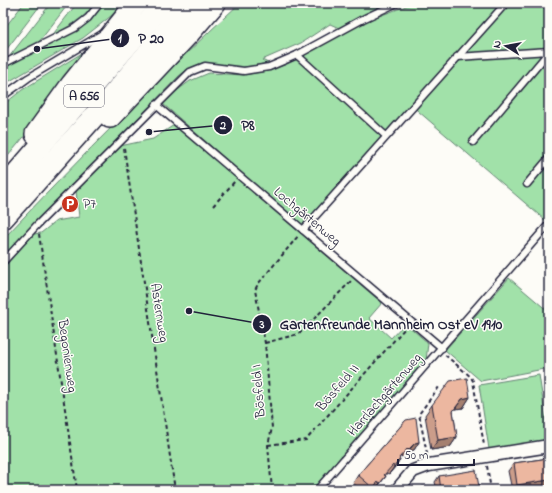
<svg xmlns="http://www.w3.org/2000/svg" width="552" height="493" font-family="'Indie Flower',sans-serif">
<rect width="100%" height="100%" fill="#fdfcf7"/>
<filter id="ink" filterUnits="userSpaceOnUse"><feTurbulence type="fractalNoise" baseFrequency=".025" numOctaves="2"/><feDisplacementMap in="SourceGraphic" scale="8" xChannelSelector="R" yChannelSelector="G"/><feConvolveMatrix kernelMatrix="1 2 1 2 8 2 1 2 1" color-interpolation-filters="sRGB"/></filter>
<g filter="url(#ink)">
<!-- green -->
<g fill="#a1e1a9" stroke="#628272">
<polygon points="24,3 42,3 3,54 3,30"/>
<polygon points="51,3 69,3 39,42 9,57"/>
<path d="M77 3H97C84 18 68 27 51 37Z"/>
<polygon points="102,3 123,3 111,16 83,38 3,85 3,67 76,31 88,21"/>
<path d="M240 3H387L366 13 339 28 330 24 301 43 262 60 268 63C257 65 246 68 236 67 209 66 203 57 179 76L3 257V239L5 237C81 157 159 78 240 3Z"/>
<polygon points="414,3 511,3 530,6 549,5 549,217 546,221 411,105 302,226 163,104 171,95 190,81 209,73 243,75 267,71 287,64 322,44 363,22"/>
<polygon points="87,50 28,132 3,162 3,105 22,90"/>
<polygon points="174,125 382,303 369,318 391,338 405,323 428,343 426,361 314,490 3,490 3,268 34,234 41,233 56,221 79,217 76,191 120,146 153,139"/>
<polygon points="509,278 549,312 549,368 481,381 445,350"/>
<polygon points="539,375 549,440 489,449 479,385"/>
</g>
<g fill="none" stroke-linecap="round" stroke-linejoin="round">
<!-- service casing -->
<g stroke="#22223b" stroke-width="9">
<g id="service">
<polyline points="297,55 386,136"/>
<polyline points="457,57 549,51"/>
<polyline points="3,64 75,28 88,18 100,3"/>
<polyline points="3,96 28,78 102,34"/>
<polyline points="156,105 442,348"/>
<polyline points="473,142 549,52"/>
<polyline points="527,184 549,158"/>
<polyline points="303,230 506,3"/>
<polyline points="3,262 37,225 190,72 205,66 244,71 269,67 297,55 363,19 397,3"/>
<polyline points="317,490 549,224"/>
</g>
</g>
<!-- minor casing -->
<g stroke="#22223b" stroke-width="15">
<polyline id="minor" points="397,490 413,471 429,465 549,446"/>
</g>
<!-- motorway casing -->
<g stroke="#22223b" stroke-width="24">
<g id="motorway">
<polyline points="110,117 190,32 215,3"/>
<polyline points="36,134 72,84 137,3"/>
<polyline points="3,189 164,3"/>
<polyline points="3,218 105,104 190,3"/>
</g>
</g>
<!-- path -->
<g stroke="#22223b" stroke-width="2" stroke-dasharray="4 3" stroke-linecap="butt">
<polyline points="124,148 175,490"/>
<polyline points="213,206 235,181"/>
<polyline points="39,234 77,490"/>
<polyline points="265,343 298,334 307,326 352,280"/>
<polyline points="445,355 471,377 473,381 484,445"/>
<polyline points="268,445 306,440 406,327"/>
<polyline points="427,454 419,414 439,387"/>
<polyline points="487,466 491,490"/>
<polyline points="272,490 268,445 272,428 265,343 255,290 258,284 299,235"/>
</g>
<!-- service -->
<use href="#service" stroke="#fdfcf7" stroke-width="6"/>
<!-- minor -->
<use href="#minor" stroke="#fdfcf7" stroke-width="12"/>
<!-- motorway -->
<use href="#motorway" stroke="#fdfcf7" stroke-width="21"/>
</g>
<!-- wall -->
<g fill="#cb9d8a" stroke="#22223b">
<polygon points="470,397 463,408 455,409 453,411 457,437 450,447 431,450 425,415 432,405"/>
<polygon points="549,404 549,419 547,407"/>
<polygon points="406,420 419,442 414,450 409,451 403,458 401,456 399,459 400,459 395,467 389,474 387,473 385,476 386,476 375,490 361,490 353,483 358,475"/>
<polygon points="549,458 549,487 530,490 512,490 508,471 514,463"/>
<polygon points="439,476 479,487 477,490 437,490 435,482"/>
</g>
<!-- shaded-wall -->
<g fill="#a58070" stroke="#22223b">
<polygon points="470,397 463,408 455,409 462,399"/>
<polygon points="457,437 450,447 431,450 438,440"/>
<polygon points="419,442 414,450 409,451 403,458 415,443"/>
<polygon points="400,459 395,467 389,474 394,467"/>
<polygon points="386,476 380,484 375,490 380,483"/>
<polygon points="549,480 549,487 530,490 514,490 517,485"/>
<polygon points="479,487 477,490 463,490"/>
</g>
<!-- building -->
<g fill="#ecb7a0" stroke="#22223b">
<polygon points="467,378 470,397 462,399 453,411 457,437 438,440 432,405 450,381"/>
<polygon points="416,418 419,442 415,443 408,450 407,449 399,458 400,459 394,467 393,465 384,475 386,476 380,483 378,482 373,488 358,475 406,420"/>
<polygon points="549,458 549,480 517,485 514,463"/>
<polygon points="476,470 479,487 463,490 441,490 439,476"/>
<polygon points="423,486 428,490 420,490"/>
</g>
</g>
<!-- icons -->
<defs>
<g id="parking-disc" transform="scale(0.9)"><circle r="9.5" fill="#c8321e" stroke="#fdfcf7"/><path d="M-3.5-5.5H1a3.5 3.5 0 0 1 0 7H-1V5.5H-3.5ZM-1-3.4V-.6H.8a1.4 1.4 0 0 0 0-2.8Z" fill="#fff"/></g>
</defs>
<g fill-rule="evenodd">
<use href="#parking-disc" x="70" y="204"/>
</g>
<g text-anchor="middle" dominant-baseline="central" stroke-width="3" stroke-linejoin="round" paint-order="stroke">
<!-- shield labels -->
<rect fill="#fdfcf7" stroke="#646373" stroke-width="1" x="64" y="85" width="40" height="22" rx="3"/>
<g font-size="13" font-weight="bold" fill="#22223b">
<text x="84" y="96">A 656</text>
</g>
<!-- poi labels -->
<g font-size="14" fill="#22223b" stroke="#fdfcf7" text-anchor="start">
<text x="83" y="204">P7</text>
</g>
<!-- street labels -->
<g font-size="14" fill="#22223b" stroke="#fdfcf7">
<text transform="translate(307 217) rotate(40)">Lochgärtenweg</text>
<text transform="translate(159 313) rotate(81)">Asternweg</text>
<text transform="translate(67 356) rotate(82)">Begonienweg</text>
<text transform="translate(338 388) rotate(-49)">Bösfeld II</text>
<text transform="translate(259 391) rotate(-95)">Bösfeld I</text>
<text transform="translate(385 395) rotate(-49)">Harrlachgärtenweg</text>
</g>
</g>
<!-- callouts -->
<path fill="none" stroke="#22223b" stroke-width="1.5" d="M37 49L120 38M149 132L223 125M189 311L262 324"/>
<g fill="#22223b" stroke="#fdfcf7" stroke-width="1.5">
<circle cx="37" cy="49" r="4"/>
<circle cx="149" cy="132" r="4"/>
<circle cx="189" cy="311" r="4"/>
<circle cx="120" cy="38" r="10"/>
<circle cx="223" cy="125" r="10"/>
<circle cx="262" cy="324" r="10"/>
</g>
<g font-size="12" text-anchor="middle" font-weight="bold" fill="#fff">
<text x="120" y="42">1</text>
<text x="223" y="129">2</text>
<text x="262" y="328">3</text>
</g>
<g font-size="15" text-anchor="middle" font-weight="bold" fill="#22223b" stroke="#fdfcf7" stroke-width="3" stroke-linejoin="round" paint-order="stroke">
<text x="151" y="43">P 20</text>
<text x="248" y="130">P8</text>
<text x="391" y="329">Gartenfreunde Mannheim Ost eV 1910</text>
</g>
<!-- margin -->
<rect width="552" height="493" fill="none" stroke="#fdfcf7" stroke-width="16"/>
<rect x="8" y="8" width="536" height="477" fill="none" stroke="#22223b" stroke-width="1.5" filter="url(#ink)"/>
<!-- north arrow -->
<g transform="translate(506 46) rotate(281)" stroke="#fdfcf7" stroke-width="3" paint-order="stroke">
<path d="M0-3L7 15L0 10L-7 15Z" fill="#22223b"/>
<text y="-6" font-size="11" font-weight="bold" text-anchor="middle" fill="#22223b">N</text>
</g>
<!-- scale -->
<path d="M398 459v6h76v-6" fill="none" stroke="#22223b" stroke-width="2"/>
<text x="404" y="459" font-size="12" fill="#22223b" stroke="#fdfcf7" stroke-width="3" paint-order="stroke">50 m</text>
</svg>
